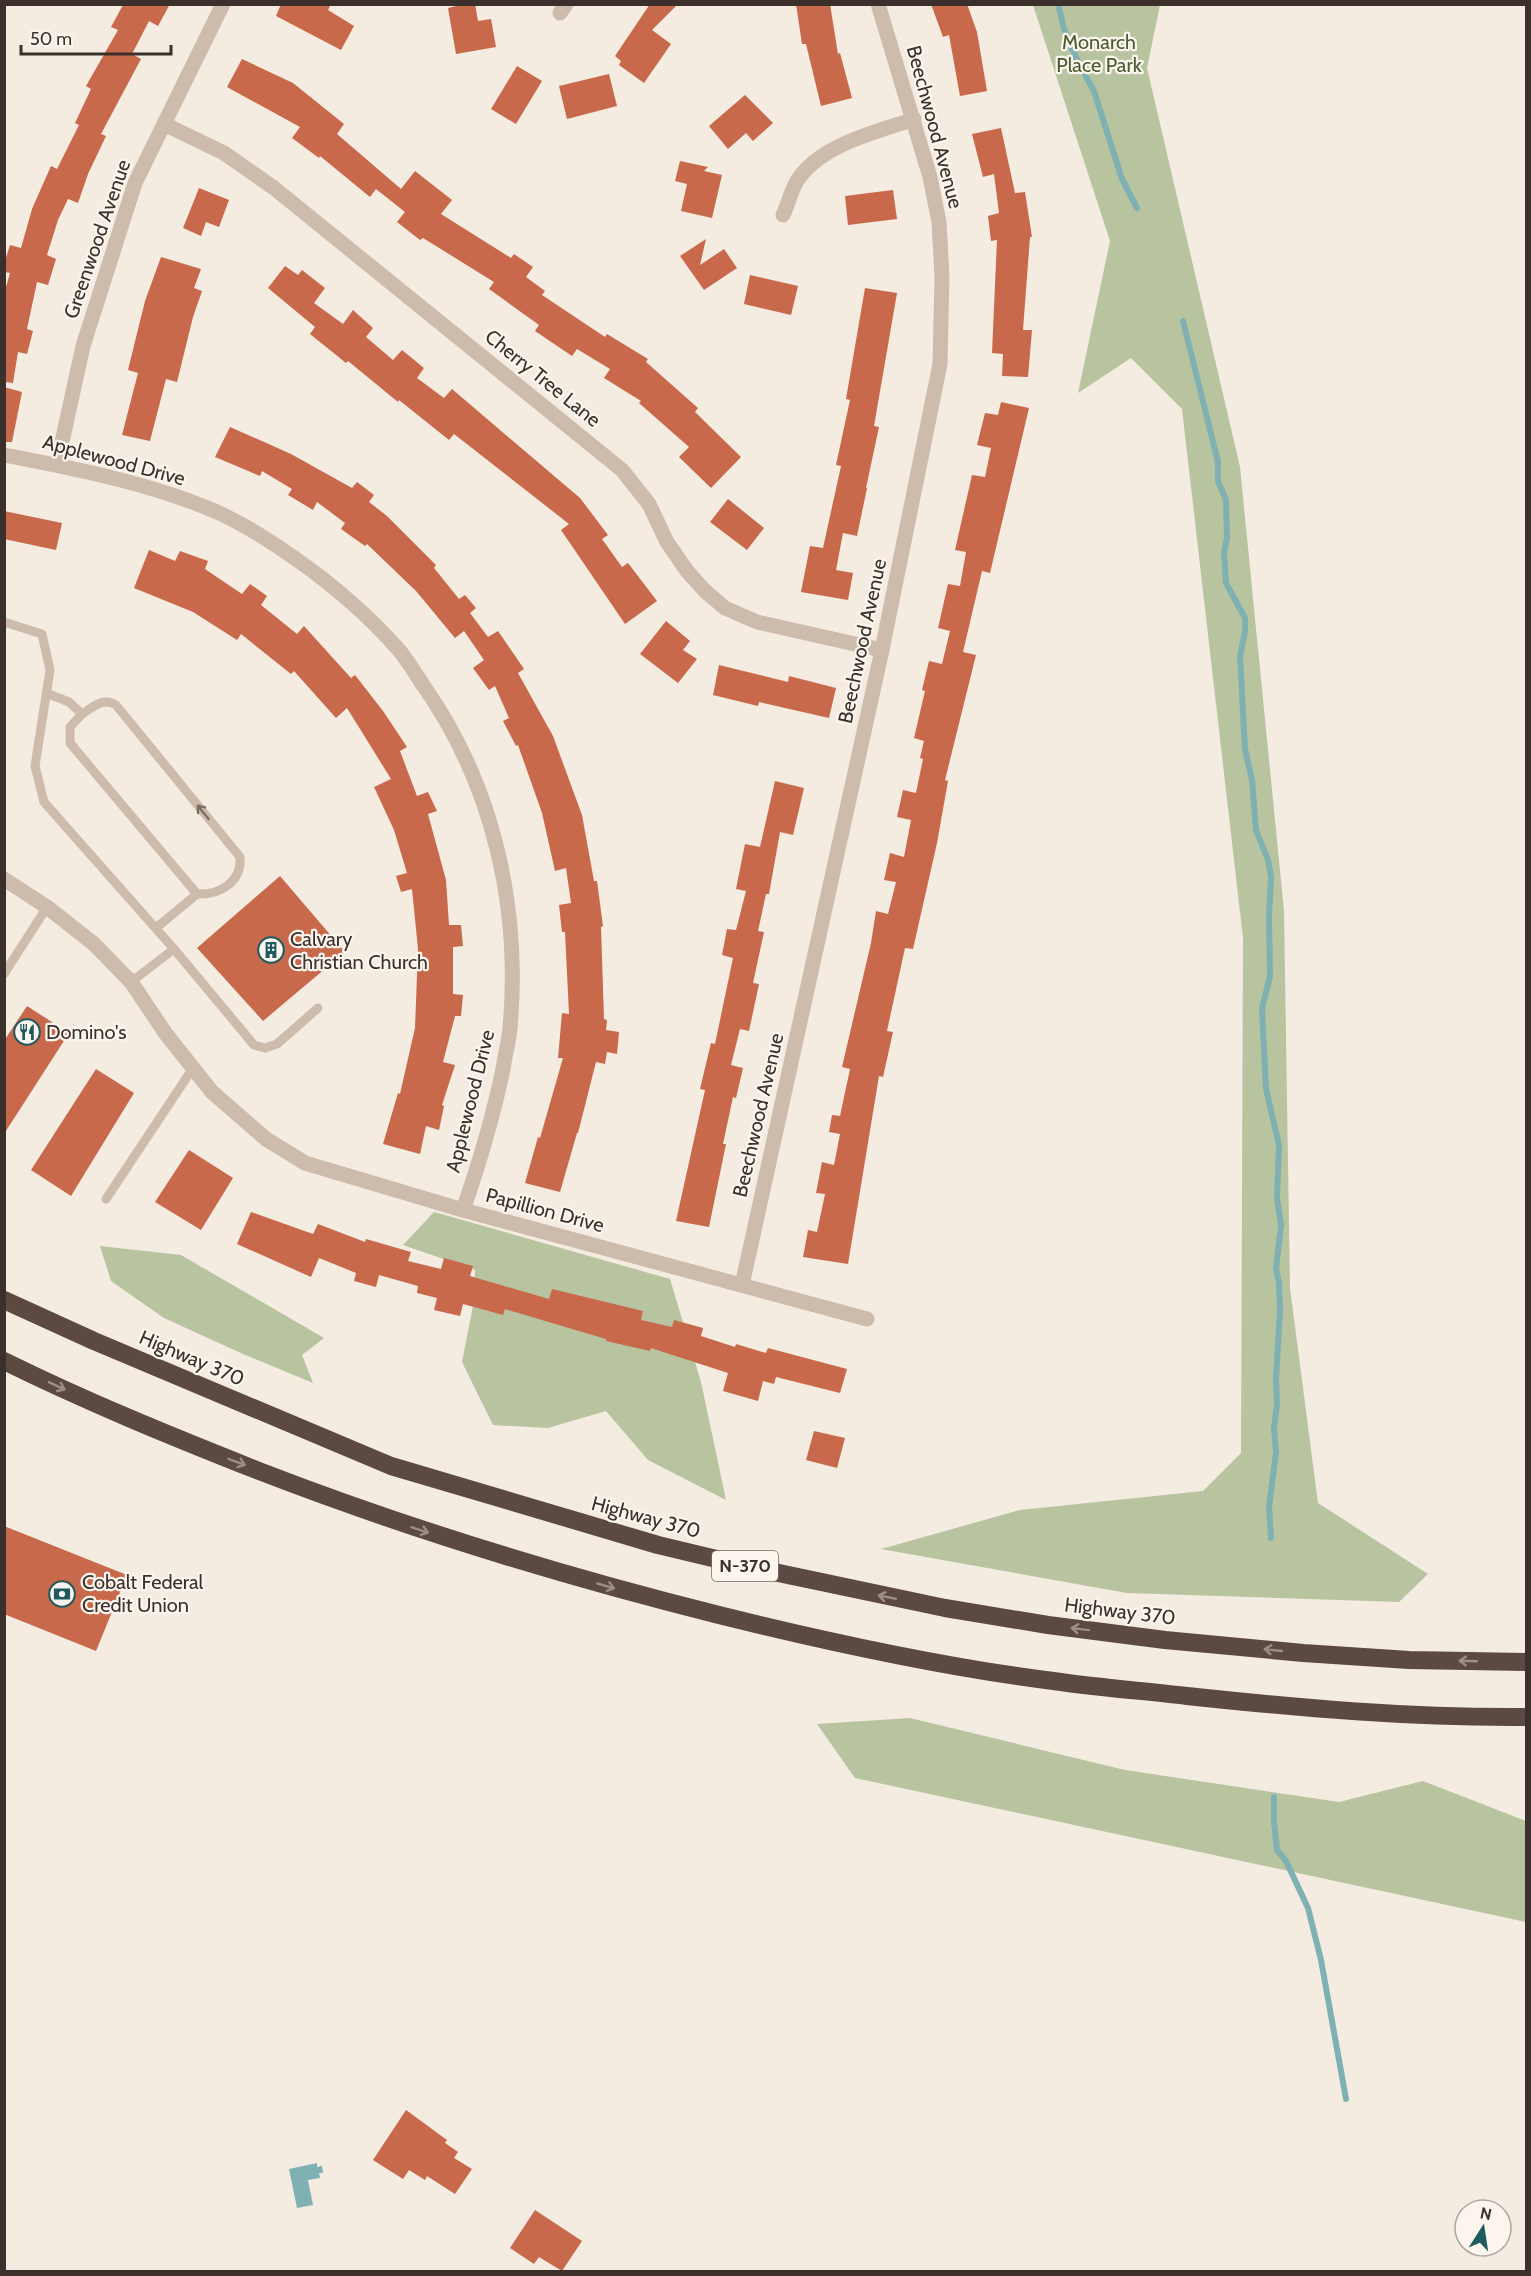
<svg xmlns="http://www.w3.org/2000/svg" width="1531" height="2276" font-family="Cabin,sans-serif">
<rect width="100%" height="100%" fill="#f4ebe1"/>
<!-- green -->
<g fill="#b8c4a0">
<polygon points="1033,5 1160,5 1147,68 1240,467 1284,911 1290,1288 1318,1503 1428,1574 1399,1602 1127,1593 881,1549 1020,1510 1203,1491 1241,1453 1243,938 1182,409 1131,358 1078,393 1110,241"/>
<polygon points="434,1212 670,1279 701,1382 726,1500 648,1460 606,1411 548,1428 493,1425 462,1362 473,1306 475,1270 403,1245"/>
<polygon points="100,1246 181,1255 324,1338 302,1355 313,1383 243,1354 164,1318 111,1281"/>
<polygon points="910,1718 1125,1770 1339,1802 1423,1781 1526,1821 1526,1922 855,1778 817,1724"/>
</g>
<!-- water -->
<polygon fill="#7fb0b2" points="317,2163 317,2167 322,2166 323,2173 319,2173 320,2178 308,2180 313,2205 297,2208 289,2169"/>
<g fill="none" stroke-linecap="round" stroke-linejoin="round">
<!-- stream -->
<g stroke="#7fb0b2" stroke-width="6">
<polyline points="1058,4 1064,29 1078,62 1094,91 1122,179 1137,208"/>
<polyline points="1183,321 1218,462 1218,481 1226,500 1227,538 1224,553 1226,583 1245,618 1245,632 1240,656 1245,749 1252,780 1256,830 1268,860 1271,877 1269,916 1270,976 1262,1009 1266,1089 1279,1145 1277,1198 1281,1225 1276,1269 1279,1282 1280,1311 1276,1378 1277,1405 1274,1428 1276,1452 1269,1507 1271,1538"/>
<polyline points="1274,1797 1274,1822 1277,1850 1286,1861 1308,1908 1321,1960 1346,2099"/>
</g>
</g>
<!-- building -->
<g fill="#c8694b">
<polygon points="121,4 170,4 158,26 149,21 132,54 141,59 101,134 106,136 88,174 78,203 68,199 58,220 47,255 56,259 48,285 37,282 27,329 33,331 27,354 18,352 13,383 4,382 4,294 10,273 4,272 4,264 10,245 21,248 32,209 51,166 57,169 79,125 75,123 91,89 86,86 118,30 111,27 123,5"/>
<polygon points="281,4 331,4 328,10 354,26 341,50 276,16"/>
<polygon points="465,4 475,4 478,21 491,19 496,47 456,54 448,8"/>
<polygon points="650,4 678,4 652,30 671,44 644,83 619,65 621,61 615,56"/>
<polygon points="796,4 830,4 838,54 840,53 852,98 821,106 806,44 802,44"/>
<polygon points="931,4 967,4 977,32 987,91 960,96 949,35 943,37"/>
<polygon points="242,59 293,83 344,124 337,134 401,189 415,171 452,200 441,214 511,258 514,254 533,267 526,277 545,291 542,295 605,337 607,334 648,359 646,362 698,408 695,412 741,457 711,488 679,457 689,447 639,403 641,401 604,378 610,369 577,349 572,356 535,331 539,325 489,289 494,282 423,238 420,240 397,222 405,212 376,189 370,197 320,156 319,158 292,138 300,127 227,87"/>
<polygon points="517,66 542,81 516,124 491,109"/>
<polygon points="609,74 617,106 567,119 559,86"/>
<polygon points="745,95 773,123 753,141 746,133 728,149 709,126"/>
<polygon points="1001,128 1015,193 1025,192 1032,237 1030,237 1023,330 1032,330 1028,377 1002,376 1003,354 992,353 997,240 991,241 988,216 999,213 994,174 983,177 972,134"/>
<polygon points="680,161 708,167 704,171 722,175 712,218 681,211 687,184 675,181"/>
<polygon points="199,188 229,200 219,227 206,222 201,236 183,228"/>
<polygon points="893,190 897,219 848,225 845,196"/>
<polygon points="706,239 700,265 724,249 737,268 704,290 680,256"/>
<polygon points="161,257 201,269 194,288 202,291 193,317 177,382 166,379 150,441 122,435 138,373 128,370 145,301"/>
<polygon points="285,266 298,275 302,270 325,288 314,303 343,324 353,310 373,328 366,337 393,360 402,350 424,368 417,378 444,398 452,389 580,498 608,535 602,539 622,567 628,563 657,601 625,624 561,530 569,524 454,434 449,440 399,400 398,402 348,361 346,363 310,334 315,327 268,288"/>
<polygon points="750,275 798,286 791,315 744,304"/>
<polygon points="865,288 897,293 874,426 879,427 866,488 867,488 857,536 843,533 836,570 853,573 848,600 801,592 810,546 823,548 841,466 836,465 850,400 846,399"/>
<polygon points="4,387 22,392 12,442 4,442"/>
<polygon points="1001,402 1029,408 990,573 982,571 963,652 976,655 945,780 948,781 937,843 913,949 905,948 887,1031 893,1032 883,1077 879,1076 848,1264 803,1257 808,1230 817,1232 825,1194 816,1193 822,1162 834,1165 840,1134 829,1132 832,1115 840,1116 850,1069 842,1067 871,943 876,911 888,914 896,882 884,880 890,853 904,857 911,820 897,817 903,790 916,793 923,759 920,758 924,741 914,738 925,691 922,690 929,661 942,664 950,631 938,628 948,584 960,586 966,552 955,550 972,475 985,477 991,448 977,445 985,413 998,415"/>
<polygon points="230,427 291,454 352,488 357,482 374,495 369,502 387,516 436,565 434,568 459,599 465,595 476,608 470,613 488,637 498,631 524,669 518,673 553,736 582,815 594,881 597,881 603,926 601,927 604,1019 607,1020 606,1030 619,1032 617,1054 607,1052 605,1064 596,1062 578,1133 577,1133 560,1192 525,1183 538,1137 540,1138 563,1058 558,1058 562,1013 569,1014 565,932 562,932 559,905 571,903 566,868 555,871 542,813 518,745 516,746 503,721 509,718 495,686 489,690 473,668 484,660 464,631 455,638 416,591 367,544 365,546 341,529 345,523 317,502 313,510 288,495 292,489 262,471 260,476 215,457"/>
<polygon points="728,499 764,528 747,550 710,522"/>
<polygon points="4,511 62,523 56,550 4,539"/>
<polygon points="149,550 175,561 180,551 208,561 205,569 242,594 250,584 267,596 261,605 297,634 304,626 351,678 355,675 383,711 407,747 400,751 417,796 428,792 437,811 428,814 446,880 449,925 461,925 463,946 453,947 453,994 463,995 461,1016 455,1016 443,1062 455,1065 442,1105 444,1106 439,1130 426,1126 420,1154 383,1144 398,1093 400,1094 415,1028 418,949 412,889 401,892 396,876 407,873 394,830 374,787 391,779 347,708 336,718 294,671 291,674 241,634 237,640 193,612 134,588"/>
<polygon points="666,621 690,641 683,650 697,659 678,683 640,654"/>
<polygon points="719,665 788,682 789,676 836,688 829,718 759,702 758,706 713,695"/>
<polygon points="775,781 804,788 793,835 780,832 769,894 766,894 758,931 764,932 753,983 759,984 749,1031 740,1029 731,1065 743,1068 736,1098 733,1097 723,1144 726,1144 709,1227 676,1221 705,1090 700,1089 711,1043 715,1044 733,958 722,955 727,929 736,930 746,891 736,889 745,844 760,847"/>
<polygon points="280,876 345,952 263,1021 197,948"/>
<polygon points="27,1006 69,1033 4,1134 4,1041"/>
<polygon points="96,1069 134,1093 71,1196 31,1170"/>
<polygon points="189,1150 233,1178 201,1230 155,1202"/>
<polygon points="251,1212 313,1234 318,1224 365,1242 366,1239 411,1252 408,1261 441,1269 444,1258 473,1266 470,1276 549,1299 552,1289 643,1311 641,1320 672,1327 674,1320 703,1328 701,1336 735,1347 736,1344 766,1353 768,1348 847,1369 840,1393 776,1377 774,1384 763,1381 758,1401 723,1391 728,1373 651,1348 650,1351 606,1341 606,1339 505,1309 503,1315 463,1304 460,1316 434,1310 437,1298 417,1293 418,1286 379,1275 376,1287 354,1281 356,1273 319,1258 311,1277 237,1244"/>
<polygon points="814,1431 845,1438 837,1468 806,1460"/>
<polygon points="4,1526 127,1575 96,1651 4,1614"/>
<polygon points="406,2110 447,2140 445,2143 458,2152 454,2158 472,2169 455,2194 427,2176 425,2180 409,2170 403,2179 373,2160"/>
<polygon points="535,2210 582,2241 562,2271 539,2257 534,2264 510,2248"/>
</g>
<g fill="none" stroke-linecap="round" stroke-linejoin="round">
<!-- lane -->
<g stroke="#cdbbac" stroke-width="9">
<polyline points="4,622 42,634 50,670 35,766 44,802 174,949 131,982"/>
<polyline points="46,693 69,702 82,714 70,727 70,743 197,894 156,928"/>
<path d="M82 714C93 707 103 697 116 705L240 857C242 882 220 895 197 894"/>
<polyline points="174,949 254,1045 265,1048 277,1044 318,1008"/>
<polyline points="4,974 47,907"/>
<polyline points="106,1199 193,1068"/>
</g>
<!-- street -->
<g stroke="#cdbbac" stroke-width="15">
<polyline points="560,13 566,4"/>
<polyline points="164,124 224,153 274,188 622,470 649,504 667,542 687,571 705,591 725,608 757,622 882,650"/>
<path d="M783 215C788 204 791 191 797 181 819 145 877 132 914 119"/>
<path d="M4 455C76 469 150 483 217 512 243 524 269 540 293 557 332 584 368 615 399 650 408 661 415 673 423 685 493 784 521 907 510 1028 509 1041 505 1055 503 1069 493 1117 479 1164 463 1210"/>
<polyline points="57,465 83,346 135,183 223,4"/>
<polyline points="4,879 47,907 94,944 131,982 166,1034 212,1092 266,1139 305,1163 463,1210 867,1319"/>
<polyline points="742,1285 882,650 940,364 942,276 939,222 930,177 878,4"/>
</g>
<!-- highway -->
<g stroke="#5c4a42" stroke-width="18">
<polyline points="4,1300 94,1341 391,1466 658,1545 750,1567 945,1608 1048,1625 1165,1640 1303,1653 1409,1660 1526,1662"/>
<path d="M4 1361C87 1402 173 1437 259 1471 409 1529 563 1576 719 1615 832 1643 946 1668 1061 1682 1103 1688 1145 1691 1187 1696 1299 1708 1413 1718 1526 1717"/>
</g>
</g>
<!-- one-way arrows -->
<defs><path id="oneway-shaft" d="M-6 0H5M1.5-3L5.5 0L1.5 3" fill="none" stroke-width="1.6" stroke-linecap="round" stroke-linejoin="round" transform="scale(1.5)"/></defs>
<use stroke="#7d6f65" href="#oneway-shaft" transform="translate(203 812) rotate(-129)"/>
<g stroke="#9c8e87">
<use href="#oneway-shaft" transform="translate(57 1386) rotate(25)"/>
<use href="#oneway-shaft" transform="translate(237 1462) rotate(21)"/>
<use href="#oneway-shaft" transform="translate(420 1530) rotate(18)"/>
<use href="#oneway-shaft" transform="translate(606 1586) rotate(16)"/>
<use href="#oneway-shaft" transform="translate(887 1597) rotate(-169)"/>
<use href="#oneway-shaft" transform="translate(1080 1629) rotate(-173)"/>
<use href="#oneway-shaft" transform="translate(1273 1650) rotate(-174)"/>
<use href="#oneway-shaft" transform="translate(1468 1661) rotate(-178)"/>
</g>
<!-- icons -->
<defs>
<g id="building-ring" transform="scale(1.35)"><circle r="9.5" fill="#fbf5ee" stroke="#1f5a5e" stroke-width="1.5"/><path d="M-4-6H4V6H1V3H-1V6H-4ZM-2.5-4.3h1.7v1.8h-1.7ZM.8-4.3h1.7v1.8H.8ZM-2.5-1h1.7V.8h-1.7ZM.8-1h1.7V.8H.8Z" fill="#1f5a5e"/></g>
<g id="restaurant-ring" transform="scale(1.35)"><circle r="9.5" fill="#fbf5ee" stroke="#1f5a5e" stroke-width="1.5"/><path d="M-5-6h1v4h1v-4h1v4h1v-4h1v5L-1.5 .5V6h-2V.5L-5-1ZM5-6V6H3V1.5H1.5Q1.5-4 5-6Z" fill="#1f5a5e"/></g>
<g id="bank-ring" transform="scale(1.35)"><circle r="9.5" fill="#fbf5ee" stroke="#1f5a5e" stroke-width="1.5"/><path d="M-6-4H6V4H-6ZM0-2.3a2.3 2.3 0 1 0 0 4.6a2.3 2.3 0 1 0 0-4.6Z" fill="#1f5a5e"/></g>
</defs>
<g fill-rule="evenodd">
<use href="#building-ring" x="271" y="950"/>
<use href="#restaurant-ring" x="27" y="1032"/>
<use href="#bank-ring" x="62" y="1594"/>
</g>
<g text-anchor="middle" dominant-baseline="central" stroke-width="4.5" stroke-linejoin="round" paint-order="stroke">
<!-- shield labels -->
<rect fill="#fbf5ee" stroke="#756b66" stroke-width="1.5" x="712" y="1551" width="66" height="30" rx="4.5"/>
<g font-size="18" font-weight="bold" fill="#3b302b">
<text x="745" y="1566">N-370</text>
</g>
<!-- park labels -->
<g font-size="20" fill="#4a5a2e" stroke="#fbf5ee">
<text x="1099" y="42">Monarch<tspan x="1099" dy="23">Place Park</tspan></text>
</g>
<!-- street labels -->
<g font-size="20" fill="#3b302b" stroke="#fbf5ee">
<text transform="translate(935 127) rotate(75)">Beechwood Avenue</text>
<text transform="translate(97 239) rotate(-71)">Greenwood Avenue</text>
<text transform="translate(543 378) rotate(39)">Cherry Tree Lane</text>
<text transform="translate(114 460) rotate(15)">Applewood Drive</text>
<text transform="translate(862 641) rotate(-78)">Beechwood Avenue</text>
<text transform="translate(470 1101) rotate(-76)">Applewood Drive</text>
<text transform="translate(758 1115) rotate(-77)">Beechwood Avenue</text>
<text transform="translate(545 1210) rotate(15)">Papillion Drive</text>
<text transform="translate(192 1358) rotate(23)">Highway 370</text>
<text transform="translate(646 1517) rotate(15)">Highway 370</text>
<text transform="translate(1120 1611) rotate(7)">Highway 370</text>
</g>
<!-- poi labels -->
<g font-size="20" fill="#3b302b" stroke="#fbf5ee" text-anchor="start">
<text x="290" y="939">Calvary<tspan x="290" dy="23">Christian Church</tspan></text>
<text x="46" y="1032">Domino's</text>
<text x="82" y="1582">Cobalt Federal<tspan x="82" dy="23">Credit Union</tspan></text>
</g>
</g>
<!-- border -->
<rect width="1531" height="2276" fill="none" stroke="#3b302b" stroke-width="12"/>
<!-- north arrow -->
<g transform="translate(1483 2228) rotate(12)"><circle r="28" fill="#fbf5ee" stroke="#aea6a0" stroke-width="1.5"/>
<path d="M0-4.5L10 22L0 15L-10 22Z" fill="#1f5a5e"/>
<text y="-9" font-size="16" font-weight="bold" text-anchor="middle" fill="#3b302b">N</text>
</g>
<!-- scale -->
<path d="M21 45v9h150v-9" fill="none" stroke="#3b302b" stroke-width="3"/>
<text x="30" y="45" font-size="18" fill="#3b302b" stroke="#fbf5ee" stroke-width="4.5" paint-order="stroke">50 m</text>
</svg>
